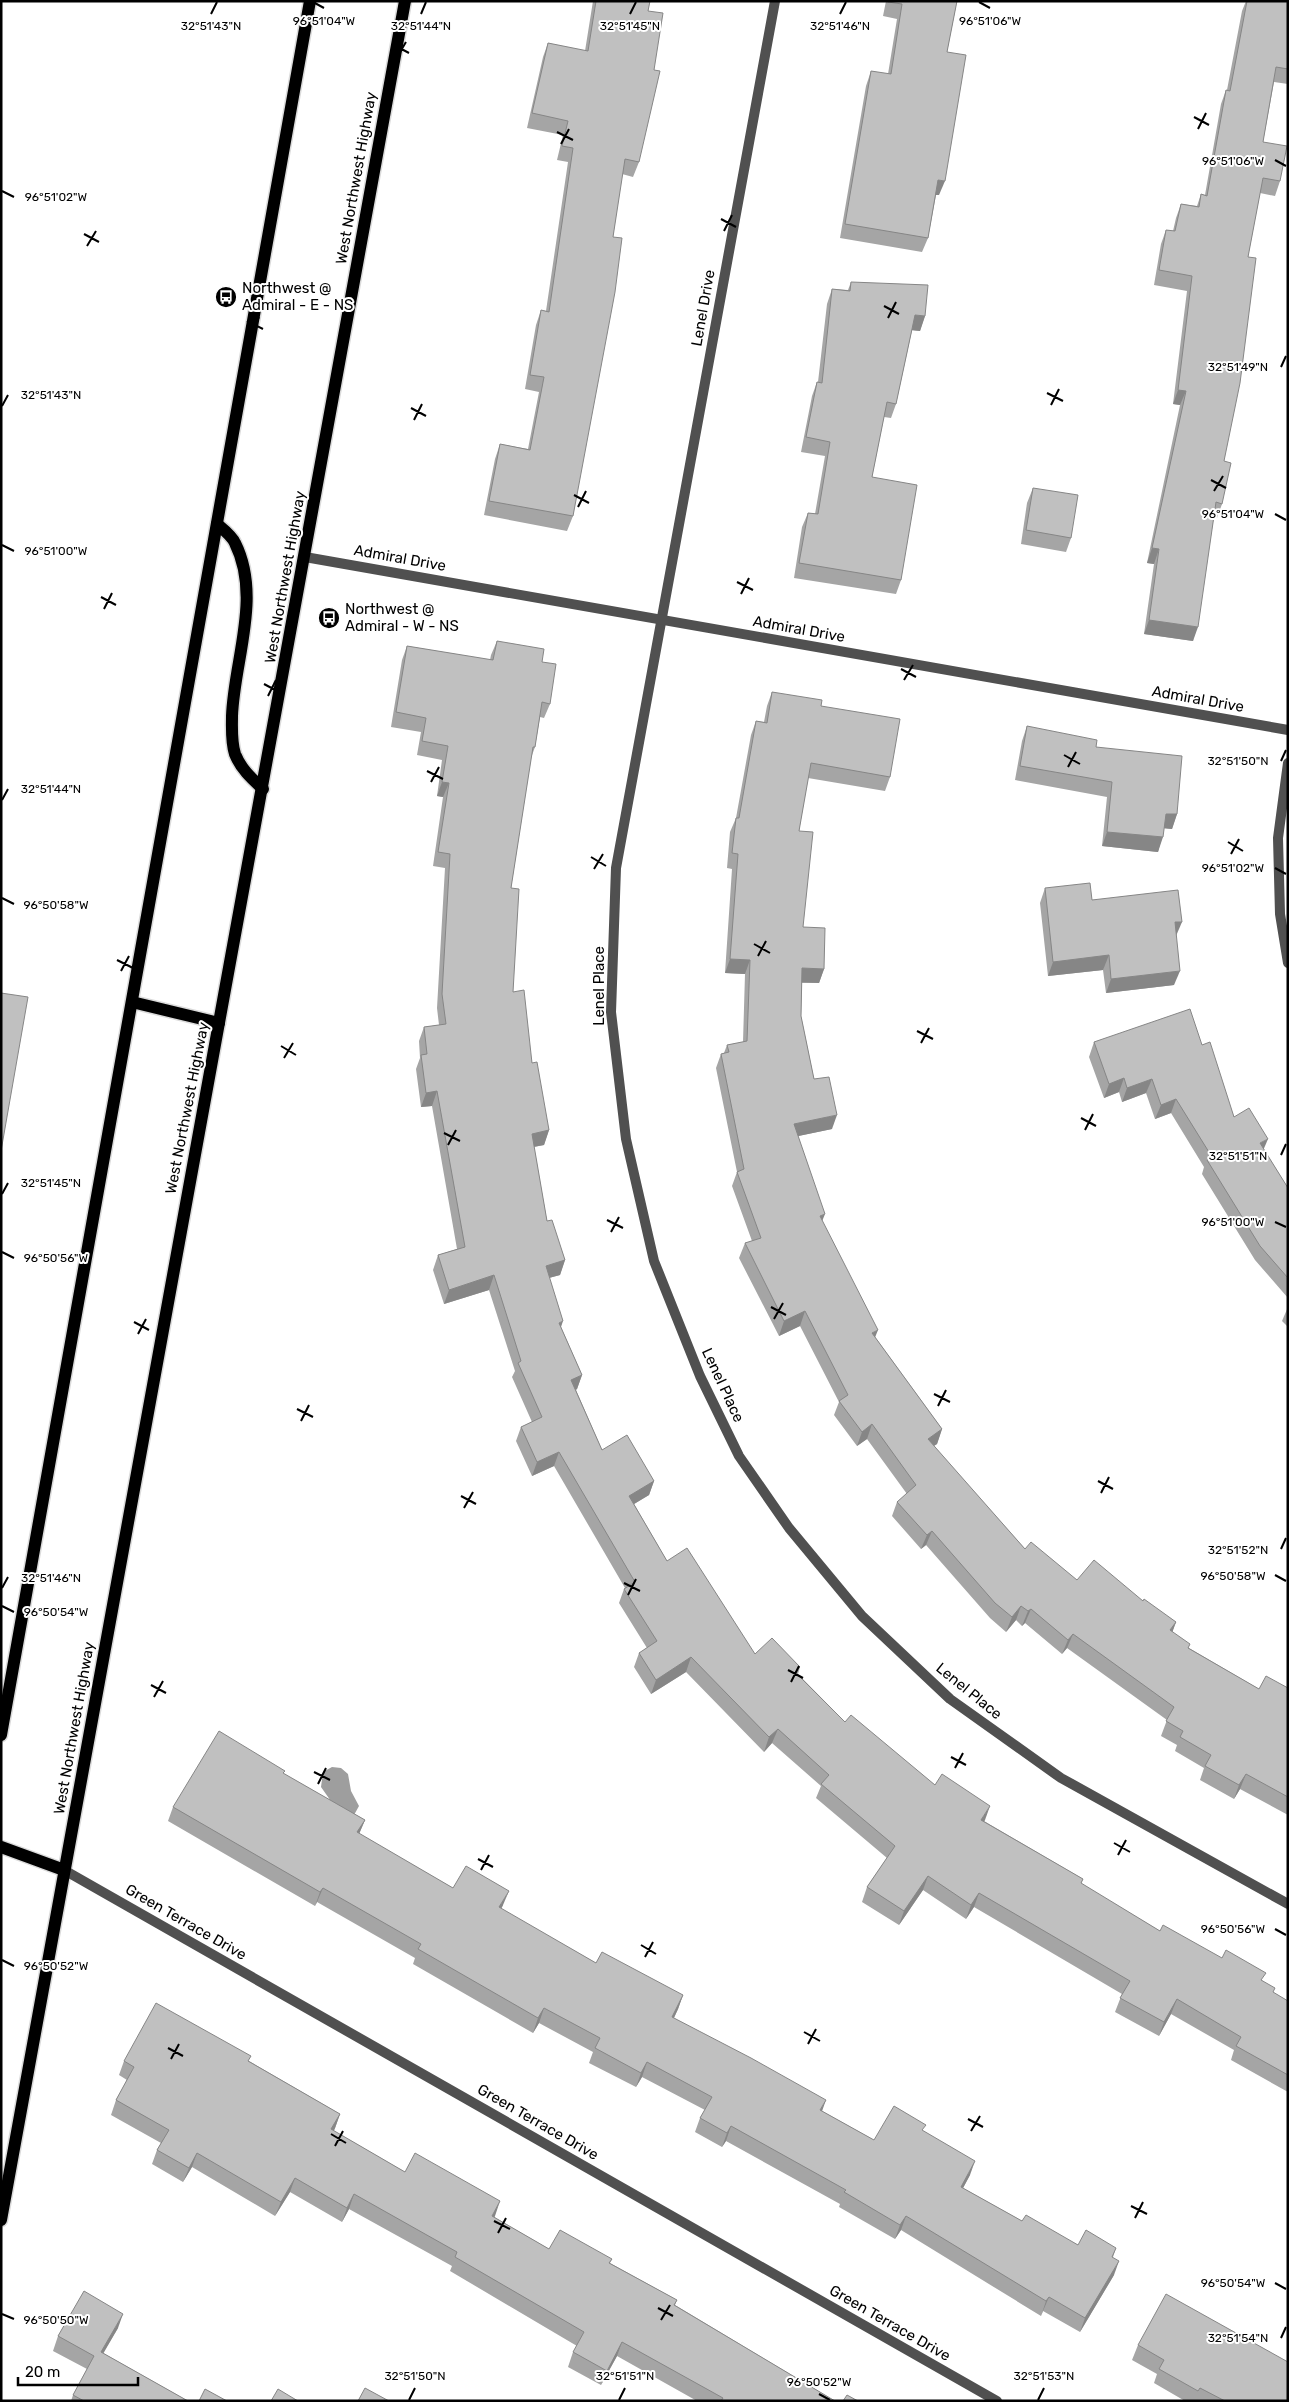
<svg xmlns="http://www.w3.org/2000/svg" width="1289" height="2402" font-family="Rubik,sans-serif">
<rect width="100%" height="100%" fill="#fff"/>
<!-- water -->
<polygon fill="#9e9e9e" points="332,1767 341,1768 348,1774 351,1791 359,1806 354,1815 340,1814 321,1787 323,1772"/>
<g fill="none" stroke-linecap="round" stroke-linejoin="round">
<!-- primary casing -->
<g stroke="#dbdbdb" stroke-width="15">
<g id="primary">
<path d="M217 524C223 529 232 536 235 543 262 597 234 660 232 716 232 728 231 742 235 754 241 769 251 778 263 789"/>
<polyline points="132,1002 219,1023"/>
<polyline points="1,1735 310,1"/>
<polyline points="1,1847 64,1870"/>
<polyline points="1,2220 405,1"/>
</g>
</g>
<!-- minor -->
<g stroke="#505050" stroke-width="10">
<polyline points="775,1 616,868 611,1012 626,1139 654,1261 700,1376 739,1456 789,1528 862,1616 950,1699 1061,1778 1288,1904"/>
<polyline points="305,557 1288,730"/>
<polyline points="1288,763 1278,838 1280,914 1288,963"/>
<polyline points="64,1870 997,2401"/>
</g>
<!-- primary -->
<use href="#primary" stroke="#000" stroke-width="12"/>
</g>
<!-- wall -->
<g fill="#a5a5a5">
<polygon points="593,1 650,1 648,11 639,162 633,177 622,174 573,516 567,531 484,515 495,459 500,444 528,449 539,392 525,389 536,325 541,310 546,311 568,162 557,160 563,135 527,128 543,57 548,43 585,51"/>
<polygon points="886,1 957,1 947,52 939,195 936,195 928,238 922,252 840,238 866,86 871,71 888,74 897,19 883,16"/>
<polygon points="1246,1 1288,1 1288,84 1274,82 1263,142 1280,181 1275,196 1260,193 1248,257 1224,461 1222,504 1217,518 1214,517 1193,641 1144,634 1154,564 1147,563 1180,405 1173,404 1187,291 1154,285 1161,244 1166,230 1173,231 1176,218 1181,204 1197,206 1201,194 1205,195 1221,104 1226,90 1227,90 1242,11"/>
<polygon points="851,282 925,316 920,331 912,330 896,404 891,418 884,417 872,477 901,580 896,594 794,578 802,527 808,513 815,514 825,456 801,452 812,396 817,382 818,382 827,304 832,289 848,290"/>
<polygon points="1033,488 1071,538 1066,552 1021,544 1027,503"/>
<polygon points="497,641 542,662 550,704 544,718 540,717 535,747 531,758 511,888 513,992 532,1063 549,1130 544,1145 534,1147 547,1221 565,1260 560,1275 549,1278 561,1327 582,1375 577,1389 576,1390 602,1450 654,1481 649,1495 634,1504 667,1561 755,1654 800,1667 798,1674 845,1722 985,1820 984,1821 1083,1879 1081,1884 1160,1931 1263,1981 1274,1993 1288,2001 1288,2092 1231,2060 1234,2050 1171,2014 1159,2036 1115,2012 1122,1994 974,1907 966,1919 923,1890 899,1925 862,1902 867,1887 887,1858 816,1798 821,1786 772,1743 764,1752 686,1672 651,1694 634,1667 639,1653 647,1648 619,1603 624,1589 625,1588 554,1466 532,1476 516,1441 521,1427 532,1422 512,1377 515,1371 489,1290 444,1304 433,1270 438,1255 457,1249 432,1106 421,1107 416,1069 420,1058 419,1041 424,1027 439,1025 437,1008 445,868 433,866 443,797 437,796 442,760 417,755 421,732 391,727 402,660 407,646 490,660 491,655"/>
<polygon points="772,692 821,706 890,777 885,791 808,778 799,831 803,927 824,969 819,983 802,983 801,1016 814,1079 832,1129 798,1136 822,1221 875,1337 942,1429 937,1444 933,1446 1025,1549 1077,1580 1143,1601 1176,1622 1172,1632 1189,1648 1259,1689 1288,1688 1288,1815 1240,1789 1234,1799 1200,1780 1204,1768 1175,1751 1177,1745 1161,1736 1167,1720 1067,1648 1062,1654 1025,1623 1022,1626 1016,1620 1006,1632 990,1618 926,1545 921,1549 892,1516 897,1502 907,1494 867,1439 857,1446 834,1415 839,1402 800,1326 779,1336 739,1258 745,1243 752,1241 732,1186 737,1172 716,1068 721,1054 724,1053 727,1045 743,1042 745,974 725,973 732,869 727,868 730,832 736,818 751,735 756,721 764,722 767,706"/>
<polygon points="1027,726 1096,747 1177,814 1172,829 1164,828 1158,852 1102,846 1107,797 1015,780 1022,741"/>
<polygon points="1045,888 1092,900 1176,936 1174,985 1106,993 1103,970 1048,976 1040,903"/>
<polygon points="1094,1042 1202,1045 1234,1117 1264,1150 1288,1188 1288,1298 1255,1260 1202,1174 1204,1167 1171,1113 1155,1119 1146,1093 1122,1102 1119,1092 1104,1098 1089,1057"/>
<polygon points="1288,1307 1288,1327 1282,1321"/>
<polygon points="284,1774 365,1820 359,1834 453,1888 503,1905 501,1909 596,1963 683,1995 678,2009 674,2018 822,2111 874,2140 924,2131 970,2175 963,2188 1022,2221 1078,2245 1116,2248 1113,2257 1114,2275 1080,2332 1043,2311 1041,2316 901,2230 895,2239 839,2207 840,2204 726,2141 722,2147 695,2132 700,2118 705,2110 642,2077 636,2087 589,2063 593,2052 539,2023 533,2033 413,1964 415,1958 317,1902 315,1906 168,1821 173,1807"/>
<polygon points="124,2061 249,2061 340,2114 334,2131 405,2172 495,2216 494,2217 549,2249 612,2259 610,2263 677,2300 675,2305 835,2401 697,2401 617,2356 601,2385 568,2367 573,2352 577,2346 450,2271 452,2266 349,2209 342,2222 290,2192 275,2216 192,2167 183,2182 152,2164 157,2150 161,2143 111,2115 116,2100 127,2080 119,2075"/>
<polygon points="118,2328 103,2353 188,2401 71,2401 73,2395 87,2369 53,2351 58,2336"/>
<polygon points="1138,2345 1288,2401 1185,2401 1154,2383 1157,2374 1132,2360"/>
</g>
<!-- shaded-wall -->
<g fill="#868686">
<polygon points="938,180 945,181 939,195 933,195"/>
<polygon points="915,315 925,316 920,331 910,330"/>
<polygon points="1178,390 1186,391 1180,405 1173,404"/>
<polygon points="1152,548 1159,549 1154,564 1147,563"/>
<polygon points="1149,620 1198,627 1193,641 1144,634"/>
<polygon points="442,782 449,783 443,797 437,796"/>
<polygon points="1166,814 1177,814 1172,829 1161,828"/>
<polygon points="1107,832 1163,837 1158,852 1102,846"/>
<polygon points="1175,922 1182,922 1176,936 1169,937"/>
<polygon points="1109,955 1103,970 1048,976 1053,962"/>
<polygon points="730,959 750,960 745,974 725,973"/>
<polygon points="802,968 824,969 819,983 797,982"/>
<polygon points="1180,971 1174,985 1106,993 1111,979"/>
<polygon points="1124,1078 1119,1092 1104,1098 1109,1084"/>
<polygon points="1152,1079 1146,1093 1122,1102 1127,1088"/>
<polygon points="437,1091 432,1106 421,1107 426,1093"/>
<polygon points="1176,1099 1171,1113 1155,1119 1161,1105"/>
<polygon points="837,1115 832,1129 789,1138 794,1124"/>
<polygon points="549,1130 544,1145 527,1148 532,1134"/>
<polygon points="1268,1139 1262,1153 1260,1143"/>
<polygon points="825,1214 819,1229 820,1216"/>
<polygon points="565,1260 560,1275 541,1280 546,1266"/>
<polygon points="494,1275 489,1290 444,1304 449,1290"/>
<polygon points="805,1311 800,1326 779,1336 784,1321"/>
<polygon points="563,1321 558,1336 559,1323"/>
<polygon points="878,1330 872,1345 872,1333"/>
<polygon points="582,1375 577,1389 566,1394 571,1380"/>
<polygon points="872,1424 867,1439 857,1446 862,1432"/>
<polygon points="942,1429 937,1444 922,1454 928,1439"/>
<polygon points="559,1452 554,1466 532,1476 537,1462"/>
<polygon points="654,1481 649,1495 624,1510 629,1496"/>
<polygon points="932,1531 926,1545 921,1549 927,1535"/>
<polygon points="1021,1606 1016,1620 1006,1632 1012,1617"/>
<polygon points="1031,1609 1025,1623 1022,1626 1028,1611"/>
<polygon points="1176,1622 1171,1636 1170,1630"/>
<polygon points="1073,1634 1067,1648 1062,1654 1068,1640"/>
<polygon points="691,1657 686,1672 651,1694 656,1680"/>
<polygon points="778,1729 772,1743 764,1752 769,1737"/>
<polygon points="1246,1774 1240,1789 1234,1799 1239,1785"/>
<polygon points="990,1806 985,1820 975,1834 981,1820"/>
<polygon points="365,1820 359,1834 357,1832"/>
<polygon points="928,1876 923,1890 899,1925 904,1911"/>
<polygon points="323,1888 317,1902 315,1906 320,1892"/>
<polygon points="509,1891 503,1905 494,1922 499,1907"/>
<polygon points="979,1893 974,1907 966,1919 971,1905"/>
<polygon points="683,1995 678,2009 667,2032 672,2017"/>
<polygon points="1177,1999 1171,2014 1159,2036 1164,2022"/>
<polygon points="544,2008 539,2023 533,2033 538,2018"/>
<polygon points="647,2062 642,2077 636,2087 641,2073"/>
<polygon points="826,2100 821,2114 820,2110"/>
<polygon points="340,2114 335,2128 326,2144 331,2129"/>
<polygon points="731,2126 726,2141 722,2147 727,2133"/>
<polygon points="197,2153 192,2167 183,2182 189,2168"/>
<polygon points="975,2161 970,2175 956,2201 961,2187"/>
<polygon points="295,2178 290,2192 275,2216 281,2202"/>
<polygon points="354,2194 349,2209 342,2222 347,2208"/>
<polygon points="500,2201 495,2216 487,2230 492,2216"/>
<polygon points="906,2216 901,2230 895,2239 900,2225"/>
<polygon points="1119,2261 1114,2275 1080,2332 1085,2318"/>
<polygon points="1049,2297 1043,2311 1041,2316 1046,2301"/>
<polygon points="123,2314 118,2328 96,2366 101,2352"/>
<polygon points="622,2342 617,2356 601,2385 607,2371"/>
</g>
<!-- building -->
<g fill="#c0c0c0" stroke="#868686">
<polygon points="596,1 650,1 648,11 663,13 654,70 660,71 639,162 625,159 613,237 622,238 615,292 573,516 489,501 500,444 530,450 544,377 530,375 541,310 549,312 573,148 562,146 568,121 532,113 548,43 588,51"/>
<polygon points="888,1 957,1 947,52 966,55 945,181 938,180 928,238 845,224 871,71 891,74 902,4 888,2"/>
<polygon points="1247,1 1288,1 1288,69 1276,67 1263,142 1287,146 1280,181 1263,178 1248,257 1256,258 1240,383 1224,461 1231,463 1222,504 1216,502 1198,627 1149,620 1159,549 1152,548 1186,391 1178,390 1192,276 1159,270 1166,230 1175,231 1181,204 1199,207 1201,194 1207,196 1226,90 1230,91"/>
<polygon points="851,282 928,285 925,316 915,315 896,404 887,402 872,477 917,485 901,580 799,563 808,513 818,514 830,442 806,437 817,382 822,383 832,289 850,291"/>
<polygon points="1033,488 1078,495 1071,538 1026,530"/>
<polygon points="497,641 544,649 542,662 556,664 550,704 542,702 535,747 533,747 511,888 519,889 513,992 524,990 532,1063 537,1062 549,1130 532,1134 547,1221 552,1220 565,1260 546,1266 563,1321 559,1323 582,1375 571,1380 602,1450 627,1435 654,1481 629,1496 667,1561 687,1548 755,1654 772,1638 800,1667 795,1672 845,1722 851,1715 935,1785 942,1774 990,1806 981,1820 1083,1879 1081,1883 1160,1931 1163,1925 1222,1958 1226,1950 1266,1973 1261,1980 1275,1988 1273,1992 1288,2001 1288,2075 1236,2046 1241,2037 1177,1999 1164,2022 1120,1998 1130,1981 979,1893 971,1905 928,1876 904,1911 867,1887 895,1846 821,1784 829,1775 778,1729 769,1737 691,1657 656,1680 639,1653 657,1641 624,1589 635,1582 559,1452 537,1462 521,1427 542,1417 518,1363 521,1361 494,1275 449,1290 438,1255 465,1247 437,1091 426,1093 421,1055 427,1054 424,1027 446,1024 442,994 450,854 438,852 449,783 442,782 448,746 422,741 426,718 396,712 407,646 493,660"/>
<polygon points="772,692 822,700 821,706 900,719 890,777 811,763 799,831 813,832 803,927 825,928 824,969 802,968 801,1016 814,1079 829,1077 837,1115 794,1124 825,1214 820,1216 878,1330 872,1333 942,1429 928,1439 1025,1549 1031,1542 1077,1580 1094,1560 1143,1601 1144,1599 1176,1622 1170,1630 1190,1644 1188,1648 1259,1689 1266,1676 1288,1688 1288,1797 1246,1774 1239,1785 1205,1766 1211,1755 1180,1737 1183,1731 1166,1721 1174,1707 1073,1634 1068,1640 1031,1609 1028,1611 1021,1606 1012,1617 995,1603 932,1531 927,1535 897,1502 916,1485 872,1424 862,1432 839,1401 848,1395 805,1311 784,1321 745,1243 761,1238 737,1172 744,1169 721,1054 729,1052 727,1045 747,1041 750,960 730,959 738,854 732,853 736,818 739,818 756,721 767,723"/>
<polygon points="1027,726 1097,740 1096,747 1182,756 1177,814 1166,814 1163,837 1107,832 1112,782 1020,766"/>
<polygon points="1090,883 1092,900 1178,890 1182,922 1175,922 1180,971 1111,979 1109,955 1053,962 1045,888"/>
<polygon points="1,993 28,997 1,1151"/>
<polygon points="1190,1009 1202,1045 1210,1042 1234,1117 1249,1108 1268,1139 1260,1143 1288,1188 1288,1278 1260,1246 1207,1160 1212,1157 1176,1099 1161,1105 1152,1079 1127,1088 1124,1078 1109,1084 1094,1042"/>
<polygon points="219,1731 285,1771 283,1773 365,1820 357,1832 453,1888 466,1866 509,1891 499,1907 596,1963 602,1952 683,1995 672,2017 751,2058 826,2100 820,2110 874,2140 894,2106 926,2125 922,2130 975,2161 961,2187 1022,2221 1026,2215 1078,2245 1086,2230 1116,2248 1112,2257 1119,2261 1085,2318 1049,2297 1046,2301 906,2216 900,2225 844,2192 846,2190 731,2126 727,2133 700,2118 712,2097 647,2062 641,2073 595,2048 600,2038 544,2008 538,2018 418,1949 421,1944 323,1888 320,1892 173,1807"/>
<polygon points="156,2003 251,2056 248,2061 340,2114 331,2129 405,2172 415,2153 500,2201 492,2216 549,2249 560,2230 612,2259 609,2263 677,2300 674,2305 835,2401 721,2401 723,2398 622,2342 607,2371 573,2352 584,2332 455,2257 457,2252 354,2194 347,2208 295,2178 281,2202 197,2153 189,2168 157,2150 169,2130 116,2100 134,2067 124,2061"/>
<polygon points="84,2291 123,2314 101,2352 188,2401 84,2401 73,2395 94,2356 58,2336"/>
<polygon points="1166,2294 1288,2362 1288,2401 1225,2401 1200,2388 1198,2391 1159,2369 1164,2360 1138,2345"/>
<polygon points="365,2388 389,2401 358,2401"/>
<polygon points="205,2389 227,2401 199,2401"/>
<polygon points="278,2389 298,2401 271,2401"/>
<polygon points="847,2395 858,2401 843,2401"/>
</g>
<!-- ticks -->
<path fill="none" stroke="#000" stroke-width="2" d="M313 2 324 8M979 2 990 8M211 14 217 2M421 14 426 2M630 14 636 2M840 14 846 2M394 45 409 53M397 57 406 42M1194 117 1209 125M1198 129 1206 113M557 132 573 140M561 144 569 129M1275 160 1286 166M2 191 14 197M721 219 736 227M724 231 732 215M84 234 99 242M87 246 96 231M884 306 899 314M888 318 896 302M247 321 263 329M251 333 259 317M1281 367 1286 356M1047 393 1063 401M1051 405 1059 389M2 406 8 395M411 408 426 416M414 420 422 404M1211 480 1226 488M1214 491 1223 476M574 495 589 503M578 507 586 491M1275 514 1286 520M2 545 14 551M737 582 753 590M741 594 749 578M101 597 116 605M104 609 112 593M901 669 916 677M904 680 913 665M264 684 279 692M268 696 276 680M1064 755 1080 764M1281 761 1286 750M1068 767 1076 752M427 771 443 779M431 782 439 767M2 800 8 789M1228 842 1243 851M1231 854 1239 839M591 857 606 866M1275 868 1286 874M594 869 603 854M2 898 14 904M754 944 770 953M758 956 766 941M117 960 133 968M121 971 129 956M917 1031 933 1039M921 1043 929 1028M281 1046 296 1055M284 1058 293 1043M1081 1118 1096 1126M1085 1130 1093 1114M444 1133 460 1141M448 1145 456 1130M1281 1155 1286 1144M2 1194 8 1183M607 1220 623 1228M1275 1222 1286 1227M611 1232 619 1217M2 1252 14 1258M771 1307 786 1315M774 1319 783 1303M134 1322 149 1330M138 1334 146 1319M934 1394 950 1402M938 1406 946 1390M297 1409 313 1417M301 1421 309 1405M1098 1481 1113 1489M1101 1493 1109 1477M461 1496 476 1504M464 1508 473 1492M1281 1549 1286 1538M1275 1575 1286 1581M624 1583 640 1591M2 1588 8 1577M628 1595 636 1579M2 1606 14 1612M788 1670 803 1678M791 1682 799 1666M151 1685 166 1693M154 1697 163 1681M951 1757 966 1765M955 1768 963 1753M314 1772 330 1780M318 1784 326 1768M1114 1843 1130 1852M1118 1855 1126 1840M478 1859 493 1867M481 1870 489 1855M1275 1929 1286 1935M641 1945 656 1954M645 1957 653 1942M2 1960 14 1966M804 2032 820 2041M808 2044 816 2029M168 2048 183 2056M171 2059 179 2044M968 2119 983 2127M971 2131 980 2116M331 2134 346 2143M335 2146 343 2131M1131 2206 1147 2214M1135 2218 1143 2202M494 2221 510 2229M498 2233 506 2218M1275 2283 1286 2289M658 2308 673 2316M2 2314 14 2319M661 2320 670 2305M1281 2338 1286 2327M819 2394 830 2400M409 2400 415 2388M619 2400 625 2388M1038 2400 1044 2388"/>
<!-- icons -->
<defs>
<g id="bus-disc" transform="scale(1.125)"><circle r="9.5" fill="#000" stroke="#fff"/><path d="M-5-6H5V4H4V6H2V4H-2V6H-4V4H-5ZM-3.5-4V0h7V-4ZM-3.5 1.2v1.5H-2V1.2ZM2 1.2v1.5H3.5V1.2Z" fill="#fff"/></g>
</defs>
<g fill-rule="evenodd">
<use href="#bus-disc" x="226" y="297"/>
<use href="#bus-disc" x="329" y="618"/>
</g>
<g text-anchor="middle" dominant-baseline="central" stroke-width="4" stroke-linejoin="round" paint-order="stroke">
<!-- street labels -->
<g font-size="15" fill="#000" stroke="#fff">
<text transform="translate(356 178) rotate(-80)">West Northwest Highway</text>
<text transform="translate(703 308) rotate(-80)">Lenel Drive</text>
<text transform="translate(400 558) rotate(10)">Admiral Drive</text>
<text transform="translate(285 577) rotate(-80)">West Northwest Highway</text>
<text transform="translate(799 629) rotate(10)">Admiral Drive</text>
<text transform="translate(1198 699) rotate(10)">Admiral Drive</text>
<text transform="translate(599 986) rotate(-90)">Lenel Place</text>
<text transform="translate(187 1108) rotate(-79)">West Northwest Highway</text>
<text transform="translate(723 1385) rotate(65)">Lenel Place</text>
<text transform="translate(969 1691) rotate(39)">Lenel Place</text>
<text transform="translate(74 1728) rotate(-80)">West Northwest Highway</text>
<text transform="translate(186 1922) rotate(30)">Green Terrace Drive</text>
<text transform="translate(538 2122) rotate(30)">Green Terrace Drive</text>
<text transform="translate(890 2323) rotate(30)">Green Terrace Drive</text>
</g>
<!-- poi labels -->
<g font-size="15" fill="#000" stroke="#fff" text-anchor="start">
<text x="242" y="288">Northwest @<tspan x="242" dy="17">Admiral - E - NS</tspan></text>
<text x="345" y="609">Northwest @<tspan x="345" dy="17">Admiral - W - NS</tspan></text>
</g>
</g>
<g font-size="12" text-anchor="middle" fill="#000" stroke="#fff" stroke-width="4" stroke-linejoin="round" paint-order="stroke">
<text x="324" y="25">96°51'04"W</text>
<text x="990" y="25">96°51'06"W</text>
<text x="211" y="30">32°51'43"N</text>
<text x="421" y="30">32°51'44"N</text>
<text x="630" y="30">32°51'45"N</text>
<text x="840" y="30">32°51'46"N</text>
<text x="1233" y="165">96°51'06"W</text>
<text x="56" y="201">96°51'02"W</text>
<text x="1238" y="371">32°51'49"N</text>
<text x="51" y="399">32°51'43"N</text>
<text x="1233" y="518">96°51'04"W</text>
<text x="56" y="555">96°51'00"W</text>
<text x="1238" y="765">32°51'50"N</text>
<text x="51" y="793">32°51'44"N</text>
<text x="1233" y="872">96°51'02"W</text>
<text x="56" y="909">96°50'58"W</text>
<text x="1238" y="1160">32°51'51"N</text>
<text x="51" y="1187">32°51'45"N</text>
<text x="1233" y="1226">96°51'00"W</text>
<text x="56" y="1262">96°50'56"W</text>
<text x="1238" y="1554">32°51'52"N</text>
<text x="1233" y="1580">96°50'58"W</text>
<text x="51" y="1582">32°51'46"N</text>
<text x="56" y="1616">96°50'54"W</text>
<text x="1233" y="1933">96°50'56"W</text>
<text x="56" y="1970">96°50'52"W</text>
<text x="1233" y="2287">96°50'54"W</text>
<text x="56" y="2324">96°50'50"W</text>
<text x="1238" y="2342">32°51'54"N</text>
<text x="415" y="2380">32°51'50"N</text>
<text x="625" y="2380">32°51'51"N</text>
<text x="1044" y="2380">32°51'53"N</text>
<text x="819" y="2386">96°50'52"W</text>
</g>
<!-- border -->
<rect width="1289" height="2402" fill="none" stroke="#000000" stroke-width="5"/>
<!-- scale -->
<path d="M18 2377v8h120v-8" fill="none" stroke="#000000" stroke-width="2.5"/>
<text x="25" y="2377" font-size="15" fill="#000000" stroke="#ffffff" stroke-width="4" paint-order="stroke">20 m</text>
</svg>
